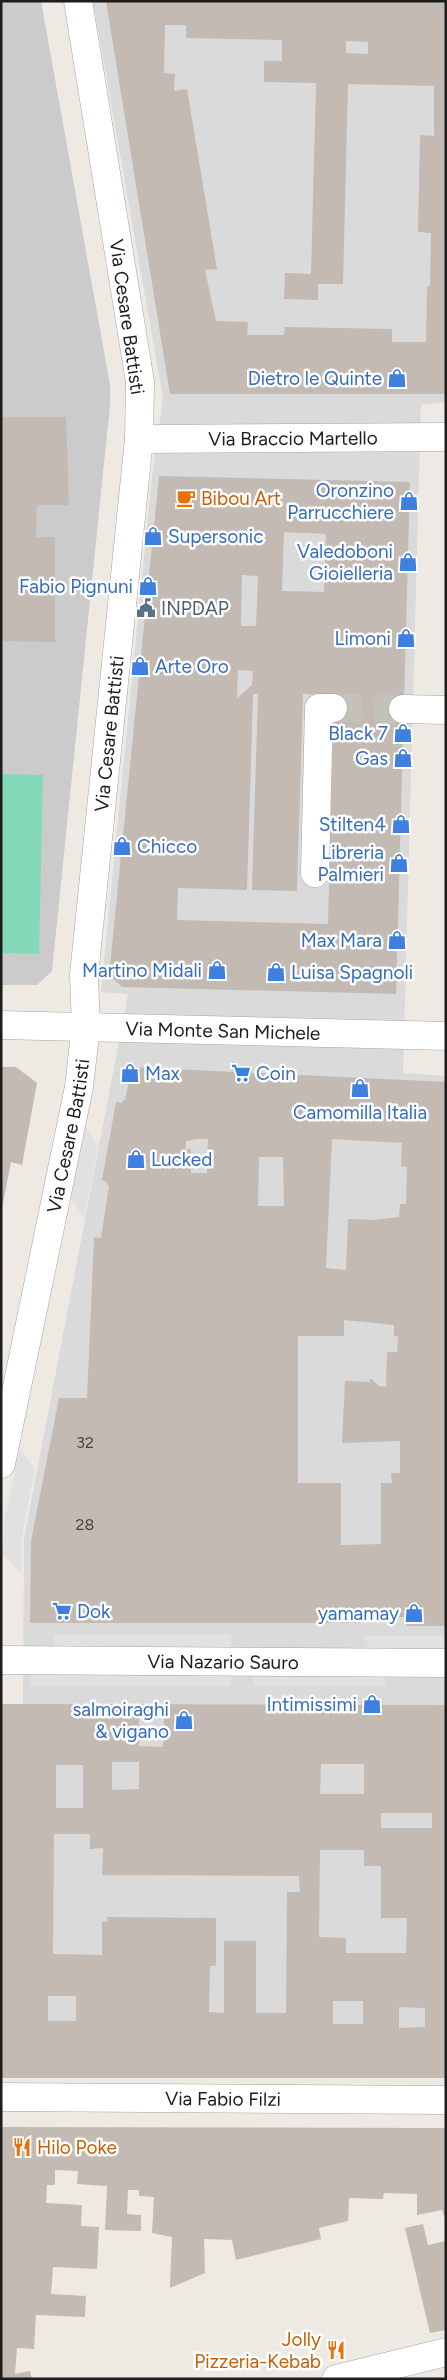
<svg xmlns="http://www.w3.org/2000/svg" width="447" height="2380" font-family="Figtree,sans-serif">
<rect width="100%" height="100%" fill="#eeeae3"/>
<!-- residential -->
<polygon fill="#dbdada" points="93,1 446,1 446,403 421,404 403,1073 446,1076 446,2078 1,2078 1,1704 23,1704 24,1539 128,994 101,992 152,476 163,398"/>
<!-- religious -->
<polygon fill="#cbcbcb" points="1,1 41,1 110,385 110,405 52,971 37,985 1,985"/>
<!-- pitch -->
<polygon fill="#83dab8" points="1,774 43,775 39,954 1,953"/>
<!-- parking -->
<g fill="#e1e1e1">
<polygon points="84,1124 98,1146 84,1218 70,1197"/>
<polygon points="20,1448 35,1469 22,1535 21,1574 3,1554 4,1521"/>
<polygon points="54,1635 231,1635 231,1648 54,1647"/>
<polygon points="364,1636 446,1636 446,1649 370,1649"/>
<polygon points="231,1673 231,1686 31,1686 31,1674"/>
<polygon points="385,1673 385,1686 253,1686 253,1674"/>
</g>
<!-- building -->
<g fill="#c2bab3" fill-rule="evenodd">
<path d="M106 1H446V394H170ZM165 25H186V38L282 40V61H264V82L316 83 311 274 285 273 284 299 318 300V284H343L348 84 434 86V136L420 135 418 232 431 233 430 286H427L426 342H392V329L285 327 284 335H247L248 322 216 321 205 270 217 269 187 89 174 91 175 74 164 73ZM346 41 368 42V54L346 53Z"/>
<polygon points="1,417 66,417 69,505 37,505 36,537 55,537 55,642 1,641"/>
<path d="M159 476 410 482 396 994 122 987 109 975ZM284 532 326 534 324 592 282 591ZM242 575 258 576 256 626H241ZM238 670 253 671 252 685 237 698ZM253 694H258L252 890 297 891 303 694 334 695 328 924 177 920 178 888 247 890Z"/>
<polygon points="1,1067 16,1067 37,1083 22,1165 11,1162 2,1208"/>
<path d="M132 1067 446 1082V1626H407L406 1617H364V1623H30L31 1541 59 1398H87L94 1237 101 1238 109 1186 106 1182 102 1180 116 1102 121 1103 125 1099ZM197 1139H208L207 1173H191V1149H186V1141ZM332 1139 402 1143 401 1166 407 1167 406 1204H400L399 1217 373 1220 348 1219 346 1270 326 1268ZM259 1157H283L284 1206H258ZM344 1320 394 1325V1336H398L397 1352H387L386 1387 379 1386 372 1379H369L370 1382 345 1381 342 1443 400 1441V1473H391L392 1483H381V1544L341 1545V1483H298V1336H344Z"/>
<path d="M1 1704 446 1705V2078H1ZM139 1716H164L163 1747 139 1746ZM112 1762H139V1789L112 1790ZM321 1764H364V1794H320ZM56 1765H83V1808H56ZM381 1813H432V1828H381ZM54 1834H90V1849L103 1848 102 1875 299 1876 300 1892H287L286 2013H256V1941H224V2013L209 2012 210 1966H216V1918L107 1917 108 1921 102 1922V1955L53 1954ZM320 1850H364V1866H381V1918H407L406 1953H346V1938L319 1937ZM48 1996H76V2021H48ZM333 2001H363V2024H333ZM399 2007 425 2008V2027L399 2028Z"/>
<polygon points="1,2127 446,2128 446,2222 442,2210 417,2215 417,2194 384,2193 383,2199 349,2198 348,2221 319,2228 321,2239 236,2260 232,2240 204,2239 205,2273 170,2288 172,2237 152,2233 154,2197 139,2196 139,2190 128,2190 127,2214 141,2215 141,2231 105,2230 107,2186 77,2184 78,2171 55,2170 55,2185 47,2185 46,2203 82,2205 81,2226 99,2227 97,2269 53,2267 51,2294 86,2296 85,2317 36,2315 34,2349 17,2348 15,2374 30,2371 32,2379 1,2379"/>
<polygon points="423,2224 428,2245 446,2241 446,2330 430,2333 405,2228"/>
</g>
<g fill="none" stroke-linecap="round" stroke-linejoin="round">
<!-- minor-tunnel -->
<polyline stroke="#c4c1bb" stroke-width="28" stroke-dasharray="28 14" stroke-linecap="butt" points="333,708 403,709"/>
<!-- minor casing -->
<g stroke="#a4a4a4" stroke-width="29">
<g id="minor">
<path id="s1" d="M139 439 446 437"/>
<polyline points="403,709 446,710"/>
<polyline points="315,873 319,708 333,708"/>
<path id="s2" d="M1 1025 446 1036"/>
<path id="s3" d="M1 1464 79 1087 86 1026 84 975 139 439 140 382 78 1"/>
<path id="s4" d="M1 1660 446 1663"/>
<path id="s5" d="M1 2097 446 2100"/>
<polyline points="336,2379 446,2352"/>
</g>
</g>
<!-- minor -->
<use href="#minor" stroke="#fff" stroke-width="28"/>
</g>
<!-- icons -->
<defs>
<g id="shop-bare" transform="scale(1.5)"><path d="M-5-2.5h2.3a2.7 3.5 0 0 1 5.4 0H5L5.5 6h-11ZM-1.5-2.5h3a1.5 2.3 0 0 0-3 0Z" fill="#3f7fe0" stroke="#fff" stroke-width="2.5" paint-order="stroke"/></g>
<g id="cafe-bare" transform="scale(1.5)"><path d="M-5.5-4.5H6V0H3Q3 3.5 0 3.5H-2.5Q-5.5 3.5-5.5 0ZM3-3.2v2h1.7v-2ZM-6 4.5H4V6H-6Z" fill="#e8710a" stroke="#fff" stroke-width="2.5" paint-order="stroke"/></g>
<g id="civic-bare" transform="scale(1.5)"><path d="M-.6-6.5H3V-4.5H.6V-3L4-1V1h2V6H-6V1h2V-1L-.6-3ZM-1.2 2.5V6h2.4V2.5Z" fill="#5c6f8a" stroke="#fff" stroke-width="2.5" paint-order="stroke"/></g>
<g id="supermarket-bare" transform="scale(1.5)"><path d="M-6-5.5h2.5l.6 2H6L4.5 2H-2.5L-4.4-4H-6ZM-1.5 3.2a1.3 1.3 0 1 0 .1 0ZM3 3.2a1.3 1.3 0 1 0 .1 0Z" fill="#3f7fe0" stroke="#fff" stroke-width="2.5" paint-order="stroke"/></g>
<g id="restaurant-bare" transform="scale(1.5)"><path d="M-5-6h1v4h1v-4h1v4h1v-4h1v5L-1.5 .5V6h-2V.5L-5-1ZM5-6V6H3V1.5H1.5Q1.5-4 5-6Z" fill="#e8710a" stroke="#fff" stroke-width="2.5" paint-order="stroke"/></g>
</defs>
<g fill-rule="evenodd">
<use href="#shop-bare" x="397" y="378"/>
<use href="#cafe-bare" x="186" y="498"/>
<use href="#shop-bare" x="409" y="501"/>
<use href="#shop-bare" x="153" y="536"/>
<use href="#shop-bare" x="408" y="562"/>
<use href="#shop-bare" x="148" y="586"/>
<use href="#civic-bare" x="146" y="608"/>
<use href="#shop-bare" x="406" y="638"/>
<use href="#shop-bare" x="140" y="666"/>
<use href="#shop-bare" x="403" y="733"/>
<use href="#shop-bare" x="403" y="758"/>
<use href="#shop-bare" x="401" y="824"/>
<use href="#shop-bare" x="122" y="846"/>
<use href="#shop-bare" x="399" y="863"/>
<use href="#shop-bare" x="397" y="940"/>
<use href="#shop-bare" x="217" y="970"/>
<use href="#shop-bare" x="276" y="972"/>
<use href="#shop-bare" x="130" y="1073"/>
<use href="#supermarket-bare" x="241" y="1073"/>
<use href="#shop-bare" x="360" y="1088"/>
<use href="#shop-bare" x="136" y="1159"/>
<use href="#supermarket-bare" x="62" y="1611"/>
<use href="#shop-bare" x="414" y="1613"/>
<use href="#shop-bare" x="372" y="1704"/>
<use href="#shop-bare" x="184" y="1720"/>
<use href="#restaurant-bare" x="22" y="2147"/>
<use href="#restaurant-bare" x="336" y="2350"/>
</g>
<g text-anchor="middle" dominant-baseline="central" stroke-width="5" stroke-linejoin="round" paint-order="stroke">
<!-- number labels -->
<g font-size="16" fill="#464442">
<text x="85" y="1442">32</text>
<text x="85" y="1524">28</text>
</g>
<!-- street labels -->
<g font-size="19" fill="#1d1d1d" stroke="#fff">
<text transform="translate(127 317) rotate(82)">Via Cesare Battisti</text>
<text stroke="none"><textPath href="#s1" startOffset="154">Via Braccio Martello</textPath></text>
<text stroke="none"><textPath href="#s3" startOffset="740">Via Cesare Battisti</textPath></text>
<text stroke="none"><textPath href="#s2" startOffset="222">Via Monte San Michele</textPath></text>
<text stroke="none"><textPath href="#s3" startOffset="335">Via Cesare Battisti</textPath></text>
<text stroke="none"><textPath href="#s4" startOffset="222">Via Nazario Sauro</textPath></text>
<text stroke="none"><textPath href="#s5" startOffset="222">Via Fabio Filzi</textPath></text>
</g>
<!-- shop labels -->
<g font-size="19" fill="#366cbe" stroke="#fff" text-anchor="end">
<text x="382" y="378">Dietro le Quinte</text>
<text x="394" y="490">Oronzino<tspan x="394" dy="22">Parrucchiere</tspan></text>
<text x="168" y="536" text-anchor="start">Supersonic</text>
<text x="393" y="551">Valedoboni<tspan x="393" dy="22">Gioielleria</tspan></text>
<text x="133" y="586">Fabio Pignuni</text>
<text x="391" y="638">Limoni</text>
<text x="155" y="666" text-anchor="start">Arte Oro</text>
<text x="388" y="733">Black 7</text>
<text x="388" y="758">Gas</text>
<text x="386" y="824">Stilten4</text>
<text x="137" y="846" text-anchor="start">Chicco</text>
<text x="384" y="852">Libreria<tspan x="384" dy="22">Palmieri</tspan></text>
<text x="382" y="940">Max Mara</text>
<text x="202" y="970">Martino Midali</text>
<text x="291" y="972" text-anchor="start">Luisa Spagnoli</text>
<text x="145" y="1073" text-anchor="start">Max</text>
<text x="256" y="1073" text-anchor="start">Coin</text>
<text x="360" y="1112" text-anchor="middle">Camomilla Italia</text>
<text x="151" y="1159" text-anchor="start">Lucked</text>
<text x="77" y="1611" text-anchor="start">Dok</text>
<text x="399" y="1613">yamamay</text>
<text x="357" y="1704">Intimissimi</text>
<text x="169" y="1709">salmoiraghi<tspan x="169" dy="22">&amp; vigano</tspan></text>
</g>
<!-- food labels -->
<g font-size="19" fill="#c56008" stroke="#fff" text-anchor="start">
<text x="201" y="498">Bibou Art</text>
<text x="37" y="2147">Hilo Poke</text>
<text x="321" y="2339" text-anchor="end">Jolly<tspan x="321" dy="22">Pizzeria-Kebab</tspan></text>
</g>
<!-- service labels -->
<g font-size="19" fill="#4e5e75" stroke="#fff" text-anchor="start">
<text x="161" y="608">INPDAP</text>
</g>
</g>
<!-- border -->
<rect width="447" height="2380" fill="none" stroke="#1d1d1d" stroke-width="5"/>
</svg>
